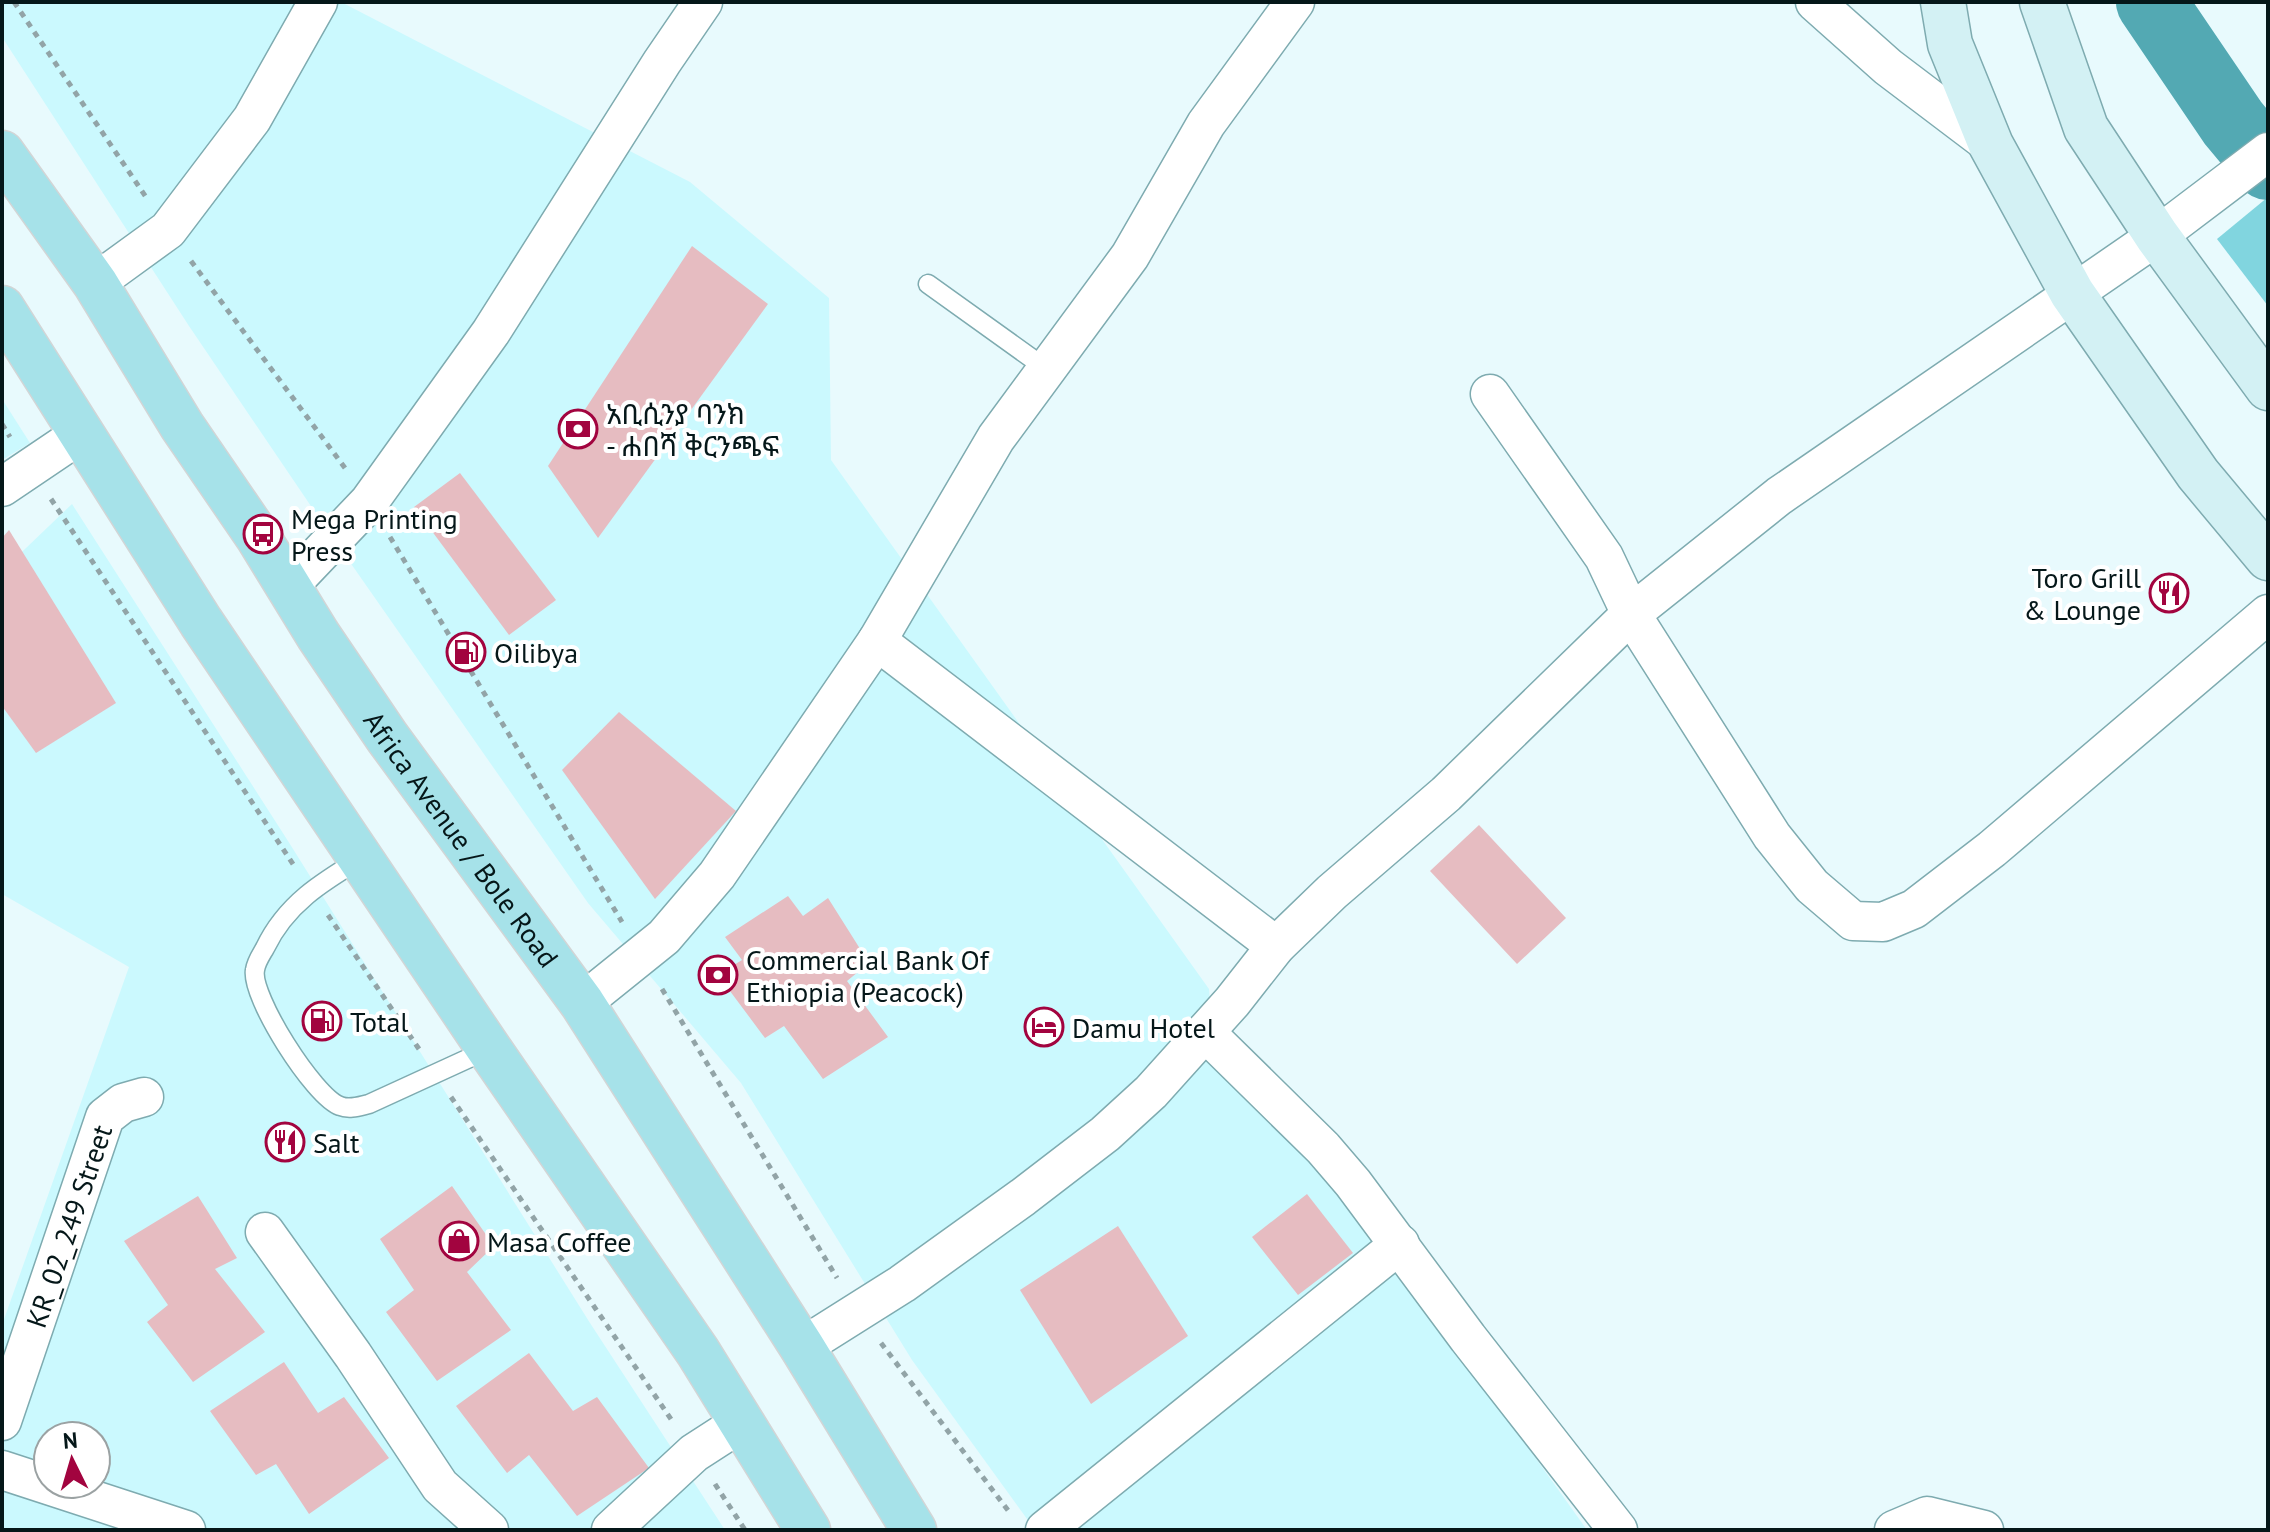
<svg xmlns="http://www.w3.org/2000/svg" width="2270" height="1532" font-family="'PT Sans','Noto Sans Ethiopic',sans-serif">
<rect width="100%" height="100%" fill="#e8fafd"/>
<!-- built -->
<g fill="#cbf9fe" fill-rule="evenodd">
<polygon points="2,2 341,2 690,182 829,298 831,460 1209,989 1210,1002 1587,1530 1035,1530 912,1360 741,1083 588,903 317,515 189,326 2,37"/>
<polygon points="2,399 30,443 2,460"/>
<path d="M72 504 288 841 590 1323 725 1530H2V1325L129 967 2 894V571ZM48 1436H96V1484H48Z"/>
</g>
<!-- green -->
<polygon fill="#81d5df" points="2268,197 2268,306 2217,239"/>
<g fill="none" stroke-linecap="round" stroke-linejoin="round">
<!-- river -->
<polyline stroke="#53a9b3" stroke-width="70" points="2151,2 2233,123 2268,165"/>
</g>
<!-- building -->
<g fill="#e6bcc1">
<polygon points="692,246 768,304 598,538 548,466"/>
<polygon points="460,473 556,600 509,635 414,507"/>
<polygon points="9,530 116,703 36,753 2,706 2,538"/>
<polygon points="619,712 736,811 655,899 562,770"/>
<polygon points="1479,825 1566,918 1517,964 1430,871"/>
<polygon points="788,896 803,916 828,898 869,963 847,981 888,1037 823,1079 784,1026 765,1038 718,975 742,960 725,937"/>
<polygon points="452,1186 494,1246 467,1272 511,1330 437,1381 386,1312 414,1290 380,1239"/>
<polygon points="1307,1194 1353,1253 1298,1295 1252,1237"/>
<polygon points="198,1196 237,1258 215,1269 265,1332 193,1382 147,1322 168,1305 124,1241"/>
<polygon points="1118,1226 1188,1336 1091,1404 1020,1290"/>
<polygon points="529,1353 573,1411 597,1397 649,1468 577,1516 529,1455 507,1473 456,1406"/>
<polygon points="284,1362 318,1413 344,1397 389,1458 309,1514 276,1464 256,1475 210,1411"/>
</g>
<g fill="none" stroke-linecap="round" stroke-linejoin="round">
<!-- service casing -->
<g stroke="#7eabb0" stroke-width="21">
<g id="service">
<polyline points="928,284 1048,370"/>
<path d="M362 858C322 882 286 904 265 948 261 955 256 962 255 970 250 996 314 1097 340 1106 350 1110 360 1106 369 1104L489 1049"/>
</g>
</g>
<!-- minor casing -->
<g stroke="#7eabb0" stroke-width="41">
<g id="minor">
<polyline points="1815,2 1888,67 1991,145"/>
<polyline points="95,283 168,230 252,119 318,2"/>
<polyline points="1490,394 1604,557 1631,614 1772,836 1812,886 1853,921 1883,922 1914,909 1992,849 2268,614"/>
<polyline points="2,487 82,433"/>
<polyline points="289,586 369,502 491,332 662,62 703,2"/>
<polyline points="877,641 1276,946"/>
<polyline points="582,1003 664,937 717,875 877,641 996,438 1130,256 1206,124 1295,2"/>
<polyline points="1205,1032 1323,1148 1353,1183 1468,1338 1618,1530"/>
<polyline points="265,1232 353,1355 440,1486 489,1530"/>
<polyline points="802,1347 902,1284 1023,1197 1105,1134 1151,1092 1232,1002 1276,946 1332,892 1446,794 1631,614 1779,496 2157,236 2268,152"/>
<path id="s1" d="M2 1421 105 1117 123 1103 144 1097"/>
<polyline points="2,1470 186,1530"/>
<polyline points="611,1530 694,1453 742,1422"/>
<polyline points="1045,1530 1400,1244"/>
<polyline points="1894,1530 1927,1516 1984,1530"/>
</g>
</g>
<!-- secondary casing -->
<g stroke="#7eabb0" stroke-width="47">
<g id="secondary">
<polyline points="1943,2 1950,44 1991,145 2072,293 2198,474 2268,558"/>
<polyline points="2042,2 2086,128 2157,236 2268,388"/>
</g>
</g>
<!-- primary casing -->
<g stroke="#d2d5d6" stroke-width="47">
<g id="primary">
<path id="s2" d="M2 153 95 283 182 426 258 537 318 635 387 737 582 1003 802 1347 914 1530"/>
<polyline points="2,308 201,622 489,1049 698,1352 808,1530"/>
</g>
</g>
<!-- path -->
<g stroke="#92a4a7" stroke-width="5" stroke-dasharray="6 6" stroke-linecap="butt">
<polyline points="14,2 146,197"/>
<polyline points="191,261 345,468"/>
<polyline points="2,424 10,437"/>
<polyline points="51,499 295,867"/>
<polyline points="390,537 622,922"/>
<polyline points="328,915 419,1049"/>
<polyline points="662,989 837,1278"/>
<polyline points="451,1097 673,1422"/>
<polyline points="881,1343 1010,1513"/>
<polyline points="715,1484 745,1530"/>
</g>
<!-- service -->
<use href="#service" stroke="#fff" stroke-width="18"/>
<!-- minor -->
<use href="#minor" stroke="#fff" stroke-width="38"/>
<!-- secondary -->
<use href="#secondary" stroke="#d3f1f4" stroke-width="44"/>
<!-- primary -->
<use href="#primary" stroke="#a6e2e9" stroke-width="44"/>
</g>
<!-- icons -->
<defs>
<g id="bank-ring" transform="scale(2)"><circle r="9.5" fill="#fff" stroke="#a2043f" stroke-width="1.5"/><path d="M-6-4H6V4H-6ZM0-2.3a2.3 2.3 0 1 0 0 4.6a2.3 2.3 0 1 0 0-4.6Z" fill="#a2043f"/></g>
<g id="bus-ring" transform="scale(2)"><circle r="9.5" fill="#fff" stroke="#a2043f" stroke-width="1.5"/><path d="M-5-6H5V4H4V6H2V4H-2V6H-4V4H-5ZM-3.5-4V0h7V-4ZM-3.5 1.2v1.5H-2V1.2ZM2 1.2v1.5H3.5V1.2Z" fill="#a2043f"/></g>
<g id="restaurant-ring" transform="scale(2)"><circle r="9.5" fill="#fff" stroke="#a2043f" stroke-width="1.5"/><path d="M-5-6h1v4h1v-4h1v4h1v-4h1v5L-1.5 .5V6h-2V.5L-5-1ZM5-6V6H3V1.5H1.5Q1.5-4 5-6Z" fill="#a2043f"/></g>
<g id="fuel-ring" transform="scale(2)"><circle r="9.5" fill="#fff" stroke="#a2043f" stroke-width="1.5"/><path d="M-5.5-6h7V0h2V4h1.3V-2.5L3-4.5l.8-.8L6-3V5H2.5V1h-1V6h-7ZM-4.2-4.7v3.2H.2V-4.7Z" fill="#a2043f"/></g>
<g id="hotel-ring" transform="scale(2)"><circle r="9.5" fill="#fff" stroke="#a2043f" stroke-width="1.5"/><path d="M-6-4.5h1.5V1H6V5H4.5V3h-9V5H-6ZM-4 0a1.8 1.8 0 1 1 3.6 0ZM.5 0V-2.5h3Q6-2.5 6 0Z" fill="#a2043f"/></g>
<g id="shop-ring" transform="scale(2)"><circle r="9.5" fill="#fff" stroke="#a2043f" stroke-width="1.5"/><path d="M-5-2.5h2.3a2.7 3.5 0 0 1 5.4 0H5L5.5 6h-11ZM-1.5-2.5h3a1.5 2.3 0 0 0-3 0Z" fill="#a2043f"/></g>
</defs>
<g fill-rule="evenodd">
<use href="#bank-ring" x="578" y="429"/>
<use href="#bus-ring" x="263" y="534"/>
<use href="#restaurant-ring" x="2169" y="593"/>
<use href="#fuel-ring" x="466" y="652"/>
<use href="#bank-ring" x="718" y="975"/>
<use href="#fuel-ring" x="322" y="1021"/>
<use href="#hotel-ring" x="1044" y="1027"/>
<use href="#restaurant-ring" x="285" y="1142"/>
<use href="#shop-ring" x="459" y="1241"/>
</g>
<g text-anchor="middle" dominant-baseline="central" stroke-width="8" stroke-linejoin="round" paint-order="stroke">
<!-- poi labels -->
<g font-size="28" fill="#051719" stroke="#fff" text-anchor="start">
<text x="606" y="413">አቢሲንያ ባንክ<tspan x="606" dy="32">- ሐበሻ ቅርንጫፍ</tspan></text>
<text x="291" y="518">Mega Printing<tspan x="291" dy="32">Press</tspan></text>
<text x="2141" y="577" text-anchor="end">Toro Grill<tspan x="2141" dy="32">&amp; Lounge</tspan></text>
<text x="494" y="652">Oilibya</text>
<text x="746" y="959">Commercial Bank Of<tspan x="746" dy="32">Ethiopia (Peacock)</tspan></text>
<text x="350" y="1021">Total</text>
<text x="1072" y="1027">Damu Hotel</text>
<text x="313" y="1142">Salt</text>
<text x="487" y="1241">Masa Coffee</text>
</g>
<!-- street labels -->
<g font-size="28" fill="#051719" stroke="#fff">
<text stroke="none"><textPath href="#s2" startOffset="826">Africa Avenue / Bole Road</textPath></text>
<text stroke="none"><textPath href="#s1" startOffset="206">KR_02_249 Street</textPath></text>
</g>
</g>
<!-- border -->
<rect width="2270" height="1532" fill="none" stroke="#051719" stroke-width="8"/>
<!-- north arrow -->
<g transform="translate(72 1460) rotate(355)"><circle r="38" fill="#ffffff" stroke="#9ba2a3" stroke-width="2"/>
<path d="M0-6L14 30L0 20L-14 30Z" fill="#a2043f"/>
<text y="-12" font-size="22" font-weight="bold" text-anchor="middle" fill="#051719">N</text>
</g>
</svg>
